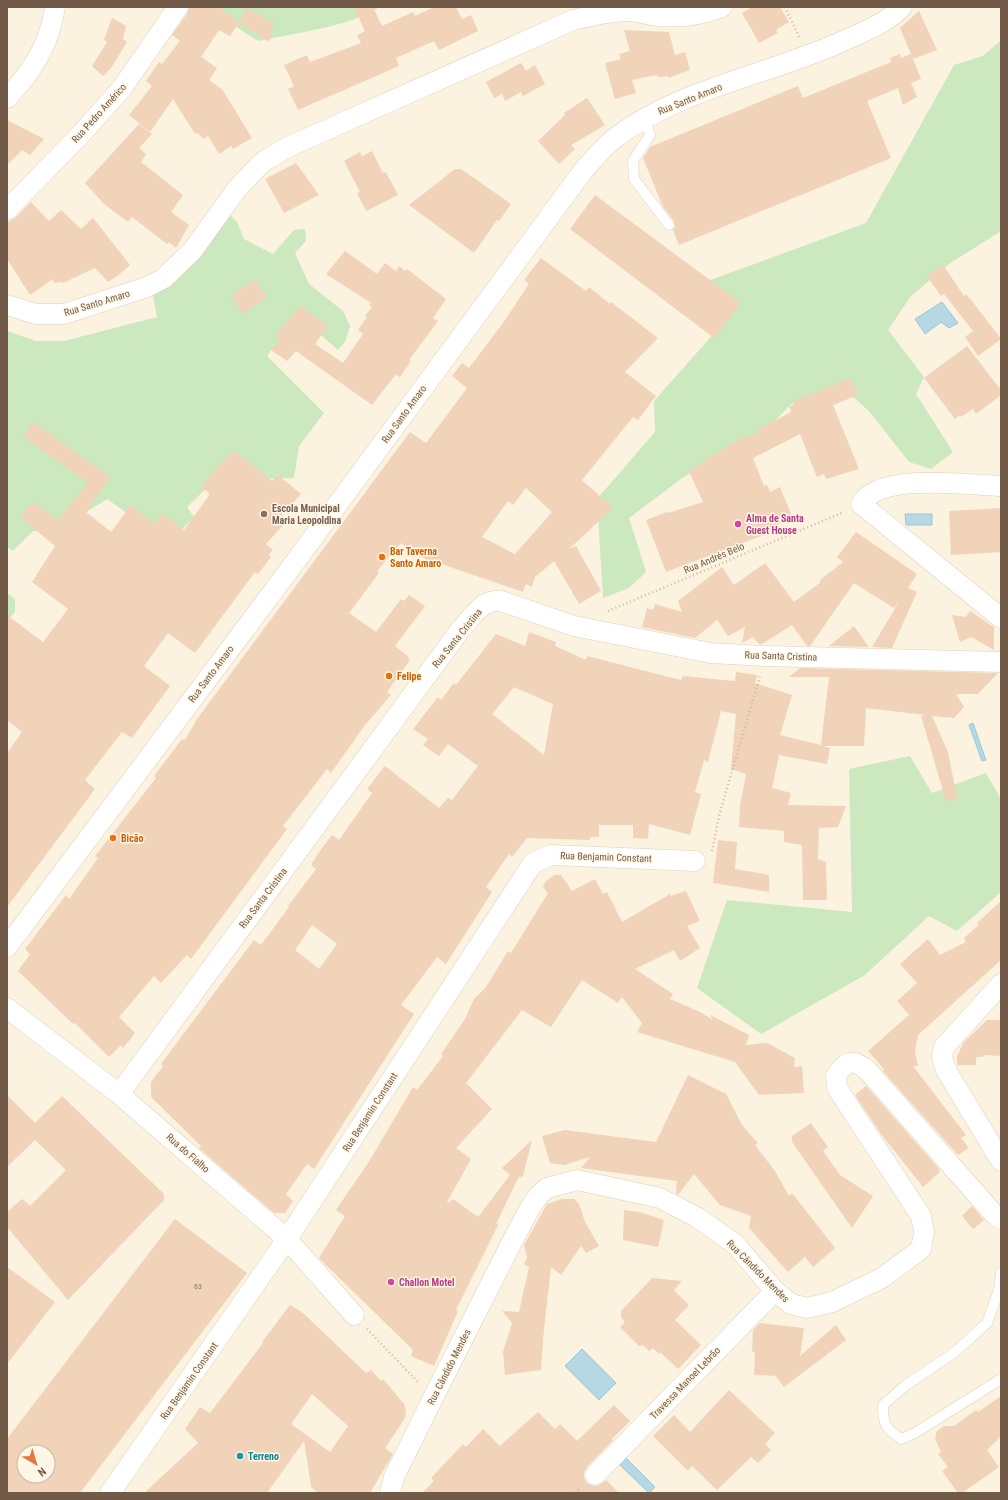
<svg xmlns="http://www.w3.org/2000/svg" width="1008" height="1500" font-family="'Roboto Condensed',sans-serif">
<rect width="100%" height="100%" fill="#fbf3df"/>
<!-- green -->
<g fill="#cce8bf">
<path d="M220 7H379C353 26 290 34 258 41L224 19Z"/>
<polygon points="1001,40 1001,231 949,264 911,296 888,330 924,377 916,394 953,452 931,469 909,462 869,411 843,388 791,404 754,443 685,476 629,518 646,572 629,588 603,598 597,499 655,432 654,401 734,311 705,282 866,223 954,65 983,56"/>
<polygon points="231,216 237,222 244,239 273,254 294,230 305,229 306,241 295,253 309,284 343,311 350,326 346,340 338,350 298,315 267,356 324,413 299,446 294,478 270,479 250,468 238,458 187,507 194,517 169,543 107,499 58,530 33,531 13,551 7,547 7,331 36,341 64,341 157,317 152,291"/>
<polygon points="7,593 15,599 15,612 7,621"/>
<polygon points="910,756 932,793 986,773 1001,799 1001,892 957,931 929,916 865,975 761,1034 697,988 727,900 852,912 849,769"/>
</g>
<!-- water -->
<g fill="#b5d8e4" stroke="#9bc7d5">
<polygon points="942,302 958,323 949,328 941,322 925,334 915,319"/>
<polygon points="905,514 932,514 932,525 906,525"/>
<polygon points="973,723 986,760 982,761 969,725"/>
<polygon points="582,1349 616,1383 599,1400 565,1366"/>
<polygon points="625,1457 655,1487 649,1493 619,1464"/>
</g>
<!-- building -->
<g fill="#f0d3b8" fill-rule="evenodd">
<polygon points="189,7 218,7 239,22 230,36 219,30 201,57 217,68 209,80 222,89 252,138 233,149 231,146 219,154 208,136 203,139 198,133 195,134 173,99 150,132 129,115 152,86 146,81 159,62 162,64 180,41 172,35 187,14"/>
<polygon points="354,7 373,7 382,26 413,12 415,16 434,7 456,7 462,19 471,15 478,31 439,50 434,41 396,58 399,66 298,110 288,89 294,86 284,65 307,55 310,62 361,43 357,35 365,31"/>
<polygon points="752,7 780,7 789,22 776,30 778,33 759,43 742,13"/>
<polygon points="248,8 274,24 269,42 239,22"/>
<polygon points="919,11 937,50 913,59 900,28"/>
<polygon points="112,18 126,26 123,39 127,42 111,68 103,76 92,66 107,42 104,40"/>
<polygon points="624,30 669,32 675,55 685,52 690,70 668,78 668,76 659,77 656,75 632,80 636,93 615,99 605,63 621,59 619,54 630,51"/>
<polygon points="900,54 901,58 911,54 921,79 911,83 917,97 903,105 898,88 867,101 891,158 679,245 673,230 675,227 674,221 663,207 643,158 650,147 798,86 803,98 891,62 890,58"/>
<polygon points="521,63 526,71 535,65 545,84 523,96 521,92 505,101 502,94 494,98 486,82"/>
<polygon points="587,98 605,125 571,145 575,149 559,164 538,141 565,115 564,113"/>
<polygon points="7,120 44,139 30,155 22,150 7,165"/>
<polygon points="139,124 152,134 139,148 146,154 141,162 183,195 171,212 189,225 176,248 169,242 167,244 132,217 128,222 104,204 85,183"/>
<polygon points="372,151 383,173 386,172 398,195 366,211 357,193 360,192 344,161 360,152 362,156"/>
<polygon points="296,163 319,195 284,213 265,179"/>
<polygon points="455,169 461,169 511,204 499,221 497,220 474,253 409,205"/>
<polygon points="595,195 741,303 714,338 570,229"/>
<polygon points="31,202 49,221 61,210 81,229 93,218 130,265 117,276 108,282 95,268 63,283 62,282 54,283 53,279 30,295 7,259 7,223 15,218"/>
<polygon points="345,251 377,274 385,263 396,271 399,266 405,271 407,269 446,299 433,318 438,321 409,360 411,361 400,377 396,374 372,405 296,351 287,361 271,350 280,339 275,336 300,306 328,326 315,344 343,363 363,334 358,330 367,317 365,316 372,307 369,305 371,303 326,274"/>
<path d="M541 258 586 291 589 287 610 304 611 302 658 338 625 372 656 396 638 420 633 417 582 480 613 508 569 549 576 546 601 591 579 604 554 561 535 577 532 587 526 584 523 592 418 556 401 543 397 548 396 547 377 572 379 573 349 613 376 632 401 599 404 601 409 595 425 606 395 646 409 657 408 659 410 660 387 692 391 695 365 725 331 773 327 769 283 826 287 829 191 959 187 955 161 983 154 976 119 1017 135 1033 123 1048 121 1045 109 1057 75 1023 73 1024 18 971 30 954 25 949 66 895 69 899 98 858 95 856 156 778 154 776 173 751 182 739 185 740 197 719 410 432 426 443 467 388 452 376 462 363 469 368 503 323 529 284 524 280ZM526 488 552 512 515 554 482 537 508 501 513 505Z"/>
<polygon points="943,265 964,296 966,294 972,301 1001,339 978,356 965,337 973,331 944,294 941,296 927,276"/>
<polygon points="255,280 267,297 243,314 231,296"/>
<polygon points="967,346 1001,390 1001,395 976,414 973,409 961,417 960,415 955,419 924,378"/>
<polygon points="851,378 858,395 833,405 859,469 826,479 824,474 817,477 800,434 753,458 764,486 767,485 770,492 780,487 791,514 784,517 786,521 778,524 780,529 666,572 646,520 667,512 668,513 703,502 689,471 737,440 759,433 757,430 791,412 789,406 794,405 793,401"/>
<polygon points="33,422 110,477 86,512 111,532 131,505 155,524 162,513 184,530 210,494 201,487 227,456 236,452 272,481 278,475 301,494 279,518 285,523 266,544 273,550 268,555 271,557 258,574 255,572 195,653 168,633 144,666 170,686 132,738 122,732 85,780 95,789 7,907 7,753 22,732 7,720 7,615 43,642 68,609 32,582 55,546 20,517 33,502 58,520 88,483 23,436"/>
<polygon points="1001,508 1001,552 951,555 949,511"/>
<polygon points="856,532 917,574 908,588 917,592 892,648 872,647 900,600 894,608 854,583 810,646 807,646 792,625 762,644 759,644 753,637 742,643 745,627 728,636 717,620 695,638 642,627 647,608 653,610 655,604 682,612 678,601 722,567 734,585 765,563 794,602 821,582 819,581 843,562 837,557"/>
<polygon points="970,611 994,627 994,650 971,637 960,642 952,615 966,617"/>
<polygon points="854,626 869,647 829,646"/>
<path d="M529 632 556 642 555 646 586 660 587 656 681 680 683 676 735 681 736 672 757 675 755 683 792 695 780 735 821 745 829 677H789L800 668 998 673 978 694H956L964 707 954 718 932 716 948 752 957 798 946 801 921 716 925 715 866 708 864 746H823L830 748 827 764 779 755 772 788 791 793 788 805 846 806 838 827 819 828 818 859 826 862 827 900H803L802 845 784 842V831L739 827 740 805 746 774 731 769 736 714 721 711 708 762 704 760 695 792 701 794 690 835 649 824 648 839 633 838V825H599V837H590V840L527 838 512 857 509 854 486 887 492 892 446 964 437 957 401 1005 414 1014 314 1169 307 1164 286 1194 293 1201 285 1213H274L199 1148 201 1146 151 1097V1082L163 1066 161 1064 254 940 261 945 289 907 288 906 316 869 311 865 322 848 332 835 339 840 372 793 367 789 385 766 439 808 448 798 452 800 478 766 448 744 439 756 423 745 428 739 413 729 438 697 441 700 454 683 456 685 496 634 525 646ZM514 687 553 704 544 755 492 714ZM312 925 337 944 319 969 295 950Z"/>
<polygon points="718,840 737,842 735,869 769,875 769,892 713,883"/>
<polygon points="554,875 561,875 572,891 595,879 603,894 607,892 622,922 670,894 671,896 686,891 700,921 687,926 700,948 680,961 674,950 635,969 673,994 670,999 700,1012 713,1020 710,1015 749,1035 746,1045 767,1043 795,1058 794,1067 802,1066 804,1093 759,1095 735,1062 637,1032 642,1023 622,997 618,1003 582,980 551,1027 522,1010 466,1083 492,1109 456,1148 471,1159 447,1202 448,1203 453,1199 478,1217 510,1175 502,1168 532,1140 523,1176 518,1178 496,1224 499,1223 456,1310 458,1311 434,1366 411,1356 413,1350 319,1258 345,1216 336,1210 370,1160 413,1087 417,1090 443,1056 441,1054 465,1019 474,999 486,987 508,951 511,953 548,893 543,887 546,881"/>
<polygon points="1001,901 1001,960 918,1035 915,1052 918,1066 913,1066 966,1135 961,1138 969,1148 958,1155 883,1071 884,1069 868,1051 909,1015 897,1001 917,983 900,964 928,939 940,955 966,942 964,938 979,925 977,923"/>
<polygon points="987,1020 1001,1020 1001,1056 983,1055 983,1057 976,1057 976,1065 957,1065 957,1057 963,1043"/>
<polygon points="688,1075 726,1094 742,1125 758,1143 755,1145 775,1171 789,1196 792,1193 835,1248 813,1267 805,1257 788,1272 749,1228 751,1216 720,1205 694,1174 678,1195 676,1193 677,1181 581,1168 590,1157 564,1165 550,1163 542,1136 565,1130 656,1142"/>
<polygon points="866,1086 939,1169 940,1172 923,1187 881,1134 855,1095"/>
<polygon points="7,1095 35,1123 62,1096 164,1194 164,1200 68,1300 7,1227 7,1212 22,1199 30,1206 66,1170 35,1140 7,1167"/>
<polygon points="811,1123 828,1147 823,1151 840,1175 873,1196 852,1228 792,1142 792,1136"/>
<polygon points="562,1199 574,1199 579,1204 585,1222 599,1246 586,1253 581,1246 561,1275 551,1267 544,1329 541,1370 505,1375 503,1352 512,1323 502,1311 519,1312 529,1267 524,1264 527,1258 524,1245 547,1204"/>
<polygon points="972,1206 984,1220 973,1229 962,1216"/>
<polygon points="624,1210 640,1212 664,1220 658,1247 623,1240"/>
<path d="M175 1219 247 1273 80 1493H7V1439ZM24 1452H48V1476H24Z"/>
<polygon points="7,1267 55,1302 7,1364"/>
<polygon points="652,1278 682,1281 674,1290 689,1305 675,1320 701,1345 678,1369 660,1352 659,1354 653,1348 649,1351 643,1345 639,1346 620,1327 625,1322 621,1318 621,1311"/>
<path d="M290 1305 303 1313 366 1373 371 1370 381 1381 383 1379 404 1404 406 1411 405 1418 385 1448 393 1454 370 1493H319L314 1490 311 1486 304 1441 267 1493H144L198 1443 185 1429 200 1407 210 1413 263 1343 262 1342ZM312 1394 348 1426 330 1452 291 1424Z"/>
<polygon points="760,1323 804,1328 800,1356 836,1325 846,1340 784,1387 776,1377 777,1376 754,1375 755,1352 752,1352 753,1330"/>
<polygon points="729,1390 775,1433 765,1444 771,1450 758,1463 751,1457 717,1490 692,1466 688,1471 653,1436 674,1415 690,1432"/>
<polygon points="1001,1396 1001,1436 987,1450 999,1467 962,1493 958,1493 942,1471 948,1467 938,1454 941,1452 935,1438 937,1431 944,1426 954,1426 976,1410 978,1412"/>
<polygon points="614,1405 630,1421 612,1439 613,1440 587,1467 584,1472 584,1478 587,1483 593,1486 598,1486 606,1480 619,1493 422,1493 434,1481 431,1478 463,1444 466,1447 483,1429 500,1446 538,1412 555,1429 560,1424 577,1441"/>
</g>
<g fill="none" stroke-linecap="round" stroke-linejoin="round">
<!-- service casing -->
<g stroke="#dfcfbc" stroke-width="11">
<g id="service">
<polyline points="645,119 650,135 633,161 634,179 669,225"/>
<path d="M1001 1273 999 1290 987 1323 955 1352 906 1385 883 1405C883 1424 885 1428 901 1439L915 1433 1001 1379"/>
</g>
</g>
<!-- minor casing -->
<g stroke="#dfcfbc" stroke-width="21">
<g id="minor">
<path d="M7 98C32 72 50 44 55 7"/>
<polyline points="7,210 82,133 122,88 178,7"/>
<path d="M7 305 36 314H64L147 287 164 278 193 250 236 190 248 177 264 161 288 147 573 20C591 16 612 10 631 11 640 12 649 15 658 16 680 18 702 15 722 7"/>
<path d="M1001 486C968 485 880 472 861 504L1001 618"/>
<path d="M7 947 301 554 583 171C593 160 603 147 615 138 678 90 762 76 834 45 856 35 885 25 902 7"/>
<polyline points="1001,984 944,1047 942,1057 946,1070 1001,1161"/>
<polyline points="7,1008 119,1094 287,1239 354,1315"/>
<path d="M119 1094 461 629C473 616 482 599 501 601L574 626 711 653 766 656 1001 662"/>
<polyline points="595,1475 775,1291"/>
<polyline points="110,1493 287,1239 533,863 551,855 695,861"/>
<path d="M390 1493 394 1477 433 1398 515 1236 530 1208 539 1195 547 1188 577 1180 660 1198 698 1218 735 1244 775 1291 791 1304 807 1308 832 1302 882 1278 921 1249 924 1232 921 1216 837 1088 836 1076C846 1060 853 1058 868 1071L994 1214 1001 1219"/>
</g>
</g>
<!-- path -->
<g stroke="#d4b79b" stroke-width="2.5" stroke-dasharray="1 3" stroke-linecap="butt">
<polyline points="785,7 799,37"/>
<polyline points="608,611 844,512"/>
<polyline points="712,851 720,812 760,676"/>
<polyline points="367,1329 419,1383"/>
<polyline points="575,1493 581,1488"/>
</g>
<!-- service -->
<use href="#service" stroke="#fff" stroke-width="10"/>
<!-- minor -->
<use href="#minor" stroke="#fff" stroke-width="20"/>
</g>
<!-- markers -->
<circle fill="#8d6e63" stroke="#fff7e5" stroke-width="1.5" cx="264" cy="514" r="4"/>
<g fill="#d1479c" stroke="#fff7e5" stroke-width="1.5">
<circle cx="738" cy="524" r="4"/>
<circle cx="391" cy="1282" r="4"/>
</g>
<g fill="#e8710a" stroke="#fff7e5" stroke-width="1.5">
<circle cx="382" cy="557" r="4"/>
<circle cx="389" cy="676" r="4"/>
<circle cx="113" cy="838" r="4"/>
</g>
<circle fill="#0f9aa8" stroke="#fff7e5" stroke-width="1.5" cx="240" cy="1456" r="4"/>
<g text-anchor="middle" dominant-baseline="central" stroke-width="3" stroke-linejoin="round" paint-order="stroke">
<!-- number labels -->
<g font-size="8" fill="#917864">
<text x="198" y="1286">63</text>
</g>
<!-- street labels -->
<g font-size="10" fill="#715a48" stroke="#fff7e5">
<text transform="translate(690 99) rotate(-22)">Rua Santo Amaro</text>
<text transform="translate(99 113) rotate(-48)">Rua Pedro Américo</text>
<text transform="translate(97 303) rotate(-17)">Rua Santo Amaro</text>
<text transform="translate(404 414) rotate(-54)">Rua Santo Amaro</text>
<text transform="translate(714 558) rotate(-23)">Rua Andrés Belo</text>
<text transform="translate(457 638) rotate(-51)">Rua Santa Cristina</text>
<text transform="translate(781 656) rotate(2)">Rua Santa Cristina</text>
<text transform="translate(211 674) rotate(-53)">Rua Santo Amaro</text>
<text transform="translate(606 857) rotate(2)">Rua Benjamin Constant</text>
<text transform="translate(263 898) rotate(-53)">Rua Santa Cristina</text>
<text transform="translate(370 1112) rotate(-57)">Rua Benjamin Constant</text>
<text transform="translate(188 1153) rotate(41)">Rua do Fialho</text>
<text transform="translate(758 1271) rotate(45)">Rua Cândido Mendes</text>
<text transform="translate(449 1367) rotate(-63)">Rua Cândido Mendes</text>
<text transform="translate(189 1381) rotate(-55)">Rua Benjamin Constant</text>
<text transform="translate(685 1383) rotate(-46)">Travessa Manoel Lebrão</text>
</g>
<!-- education labels -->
<g font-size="10" font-weight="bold" fill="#785e54" stroke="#fff7e5" text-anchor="start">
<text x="272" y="508">Escola Municipal<tspan x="272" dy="12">Maria Leopoldina</tspan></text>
</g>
<!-- hotel labels -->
<g font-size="10" font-weight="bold" fill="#b23c85" stroke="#fff7e5" text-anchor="start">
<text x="746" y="518">Alma de Santa<tspan x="746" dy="12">Guest House</tspan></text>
<text x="399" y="1282">Challon Motel</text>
</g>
<!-- food labels -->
<g font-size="10" font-weight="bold" fill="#c56008" stroke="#fff7e5" text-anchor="start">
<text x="390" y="551">Bar Taverna<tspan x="390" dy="12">Santo Amaro</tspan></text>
<text x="397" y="676">Felipe</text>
<text x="121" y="838">Bicão</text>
</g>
<!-- culture labels -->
<g font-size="10" font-weight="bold" fill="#0d838f" stroke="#fff7e5" text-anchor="start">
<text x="248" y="1456">Terreno</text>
</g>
</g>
<!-- border -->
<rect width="1008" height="1500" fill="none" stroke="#715a48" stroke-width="16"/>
<!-- north arrow -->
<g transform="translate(36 1464) rotate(142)"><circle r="19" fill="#fff7e5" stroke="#c6b8a6"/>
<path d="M0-3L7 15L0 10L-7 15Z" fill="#e37846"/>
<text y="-6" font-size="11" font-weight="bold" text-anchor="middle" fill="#715a48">N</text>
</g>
</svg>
